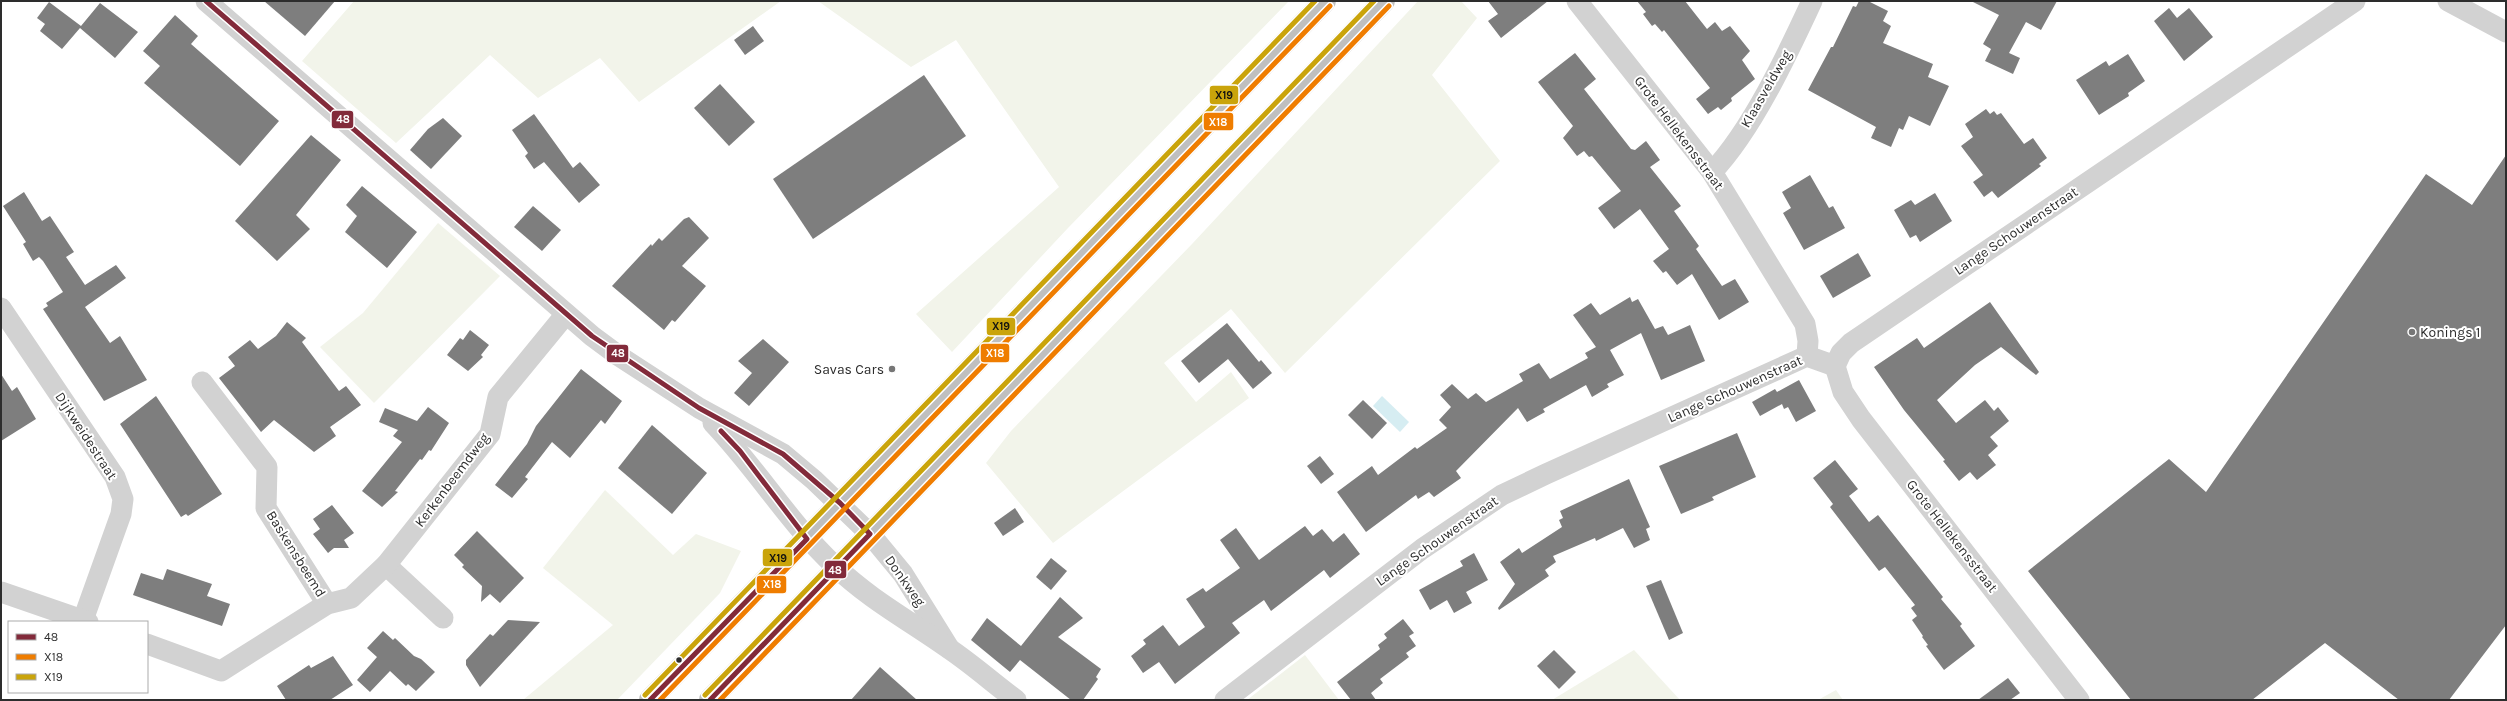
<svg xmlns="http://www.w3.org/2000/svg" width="2507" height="701" font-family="Karla,sans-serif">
<rect width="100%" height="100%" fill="#fff"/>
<!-- green -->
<g fill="#f2f4ea">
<polygon points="354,1 781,1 639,102 600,58 538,98 490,55 396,143 302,61"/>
<polygon points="818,1 1289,1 1068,228 952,352 916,314 1059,187 956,40 911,67"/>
<polygon points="1418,1 1461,1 1477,18 1432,75 1500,161 1285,373 1231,309 1164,363 1196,402 1231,372 1249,398 1053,543 986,463 1011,431 1192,244"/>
<polygon points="438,223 500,276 374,403 320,347 363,313"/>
<polygon points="605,490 673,555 696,534 741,551 720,593 617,700 523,700 613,625 543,568"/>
<polygon points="1634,650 1680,700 1552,700"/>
<polygon points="1305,655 1339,700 1247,700"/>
<polygon points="1836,690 1843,700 1818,700"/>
</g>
<!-- water -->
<polygon fill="#d6edf2" points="1382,396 1409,422 1400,432 1373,406"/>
<!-- building -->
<g fill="#7e7e7e">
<polygon points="264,1 335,1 305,36"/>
<polygon points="1488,1 1548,1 1501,38 1488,21 1498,14"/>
<polygon points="1637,1 1685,1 1707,29 1715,22 1722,31 1730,26 1750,51 1742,60 1755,79 1731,98 1732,101 1721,110 1718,107 1708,114 1696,99 1710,88 1664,30 1662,32 1655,24 1652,26 1643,14 1646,12"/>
<polygon points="1859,1 1868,1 1888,11 1883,21 1891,26 1883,43 1933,64 1928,77 1949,86 1930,126 1909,116 1903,130 1899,128 1891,147 1871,138 1876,127 1808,90 1831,47 1833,47 1853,6 1856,7"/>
<polygon points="1971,1 2057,1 2041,30 2026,22 2009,53 2020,58 2013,74 1985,61 1991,49 1983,44 1999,15"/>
<polygon points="49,2 81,26 100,3 138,32 115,58 80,28 62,49 40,31 45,24 37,18"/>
<polygon points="2169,8 2177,18 2189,8 2213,37 2184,61 2154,21"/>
<polygon points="175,15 198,36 191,44 279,121 240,166 144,83 160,66 143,51"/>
<polygon points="753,26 764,41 745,55 734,40"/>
<polygon points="1575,53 1596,79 1584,89 1631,149 1635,150 1646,141 1660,160 1650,167 1681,206 1674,211 1699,246 1696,249 1722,286 1735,279 1749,302 1719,320 1692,274 1677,285 1666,271 1663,273 1653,261 1669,249 1640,209 1614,229 1598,208 1621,191 1592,156 1589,157 1584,151 1577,156 1563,138 1573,126 1538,82"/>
<polygon points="2128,54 2145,81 2128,93 2129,96 2099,115 2076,80 2106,61 2109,66"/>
<polygon points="924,75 966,136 813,239 773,179"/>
<polygon points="720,84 755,122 729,146 694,108"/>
<polygon points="1986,109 1990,114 1994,111 1997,115 2001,113 2024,144 2033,138 2047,158 2039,164 2041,166 1998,198 1992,191 1984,197 1973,182 1983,175 1961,146 1973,137 1965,124"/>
<polygon points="534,114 573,168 580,162 600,185 579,203 544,162 534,169 525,156 528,153 512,130"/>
<polygon points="443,118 462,136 431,169 410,150 428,129"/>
<polygon points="311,135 341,160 296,215 310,229 277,261 235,221"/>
<polygon points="2506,155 2506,625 2449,700 2399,700 2325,643 2252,700 2131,700 2028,571 2169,459 2206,492 2426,174 2472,205"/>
<polygon points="1810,175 1829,208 1833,206 1845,228 1804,250 1783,213 1791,208 1782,192"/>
<polygon points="362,186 417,232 387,268 345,232 357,216 346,205"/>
<polygon points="24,192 42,221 50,216 74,252 66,257 85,285 116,265 126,278 85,307 110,343 120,336 147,380 104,401 43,309 48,306 46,303 63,292 43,261 39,257 33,261 23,244 26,242 3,206"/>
<polygon points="1935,193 1952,221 1920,242 1916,235 1910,238 1894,210 1911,200 1915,205"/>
<polygon points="533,206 561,230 542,251 514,227"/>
<polygon points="689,217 709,238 682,266 706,286 675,322 672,320 664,330 612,286 651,244 652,246 659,238 662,241 684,219"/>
<polygon points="1858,253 1871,276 1833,298 1820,276"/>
<polygon points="1630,297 1632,302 1638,299 1655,329 1663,326 1668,335 1690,325 1705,361 1661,380 1641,333 1610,350 1624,375 1607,384 1609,387 1592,397 1586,385 1543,409 1545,412 1527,422 1518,408 1456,471 1461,478 1434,497 1429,492 1418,499 1416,495 1366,532 1337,492 1372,466 1378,475 1415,447 1417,449 1447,428 1439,420 1451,407 1440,395 1452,384 1468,399 1476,393 1486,402 1523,381 1519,374 1539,363 1550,379 1588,358 1585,353 1596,347 1573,315 1591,303 1600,315"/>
<polygon points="1990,302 2039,372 2036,375 2001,347 1975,365 1937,400 1956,423 1985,400 1994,411 1998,407 2009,421 1990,437 1998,446 1988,455 1996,465 1977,480 1970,472 1959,481 1943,461 1945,460 1904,410 1874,367 1917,338 1924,348"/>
<polygon points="287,322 306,338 302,342 339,391 346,386 361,405 330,427 336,436 314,452 274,420 261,432 219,378 235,366 228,357 250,340 258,349 276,336"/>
<polygon points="1227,323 1259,362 1261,360 1272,373 1253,389 1228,359 1199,383 1181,361"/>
<polygon points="470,330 489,345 481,355 483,357 468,371 447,355 460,338 463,340"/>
<polygon points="763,339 789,362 749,406 734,393 752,373 738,361"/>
<polygon points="581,369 622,401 605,424 601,420 570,458 552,442 525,477 528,479 512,498 495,485 527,444 536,426"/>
<polygon points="1,374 12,391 17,387 36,419 1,441"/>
<polygon points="1799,380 1816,411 1796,422 1788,407 1784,409 1782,404 1760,416 1752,402 1775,389 1777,392"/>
<polygon points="156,396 222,494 188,516 186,514 181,517 120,424"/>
<polygon points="1363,400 1387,423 1372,439 1348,415"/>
<polygon points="428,407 449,423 431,451 429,450 422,460 420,459 395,491 398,492 382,507 362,491 402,442 393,436 398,430 379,422 385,408 417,421"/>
<polygon points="652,425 707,473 672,514 618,468"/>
<polygon points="1737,433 1756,477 1712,497 1714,500 1681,514 1659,466"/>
<polygon points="1320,456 1334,474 1321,484 1307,466"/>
<polygon points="1835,460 1858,489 1849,496 1869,522 1878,515 1943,597 1941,599 1962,624 1960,626 1975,646 1944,670 1926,646 1928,645 1922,637 1923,636 1912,620 1917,616 1911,608 1915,605 1885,567 1879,571 1830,507 1833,504 1813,478"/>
<polygon points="1629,479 1650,527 1646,529 1650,540 1634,548 1623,528 1596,541 1595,538 1553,556 1556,562 1545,570 1549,576 1499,610 1498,608 1515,584 1500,562 1519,548 1522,553 1562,527 1559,520 1563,518 1560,511"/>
<polygon points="332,505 354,533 344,540 349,548 334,548 328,553 313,534 320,529 313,519"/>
<polygon points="1015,508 1024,522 1003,536 994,523"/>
<polygon points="1305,526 1313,536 1322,529 1333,542 1344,533 1360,554 1330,578 1324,570 1271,611 1264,600 1232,623 1240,633 1175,684 1159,662 1143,673 1131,656 1146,644 1143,640 1163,625 1179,646 1205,627 1186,599 1203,588 1206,592 1240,568 1220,540 1236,528 1259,560"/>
<polygon points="477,531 524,578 500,603 490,594 481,602 482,586 462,567 464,565 454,555"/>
<polygon points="1474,553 1488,580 1466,592 1472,603 1454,613 1447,600 1430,610 1419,590 1463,566 1460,561"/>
<polygon points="1051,558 1067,571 1051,590 1036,577"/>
<polygon points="167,569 212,584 207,596 230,604 222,626 133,595 141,573 163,580"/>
<polygon points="1661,580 1683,633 1669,640 1646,586"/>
<polygon points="1060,597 1083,618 1058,637 1101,669 1096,677 1098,679 1083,700 1071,700 1020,660 1010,672 971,640 987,618 1021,646"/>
<polygon points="1403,619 1414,633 1409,636 1416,646 1406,653 1409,657 1380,679 1383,683 1371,693 1376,700 1351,700 1337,682 1380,649 1378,645 1387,638 1384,634"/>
<polygon points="508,620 540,622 480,687 466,665 466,660 490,634 493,636"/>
<polygon points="383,631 393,640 395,638 414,656 421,659 435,672 416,691 408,684 406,686 390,671 370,692 357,680 377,657 367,648"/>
<polygon points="1554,650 1576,672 1559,689 1537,666"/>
<polygon points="333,656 353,685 330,700 286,700 277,686 309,665 311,668"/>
<polygon points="880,667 917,700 851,700"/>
<polygon points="2008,678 2020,693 2010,700 1978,700"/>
</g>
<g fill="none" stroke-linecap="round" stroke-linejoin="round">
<!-- minor -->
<g stroke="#d2d2d2" stroke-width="21">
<polyline points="206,1 592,336 619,356 699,408 783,454 814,480 870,534 903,574 949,648"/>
<polyline points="1577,1 1712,172 1805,324 1808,341 1807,356"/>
<polyline points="2448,1 2506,32"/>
<path d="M1712 172C1752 130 1787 55 1812 1"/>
<polyline points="1,308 115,477 123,499 121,514 83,620"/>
<polyline points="1835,366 1843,392 1861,419 2079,700"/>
<polyline points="202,382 267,467 266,508 327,604"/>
<path d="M713 423C757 469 789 523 835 566 869 599 910 621 948 648 972 664 993 683 1016 700"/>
<polyline points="386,565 443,618"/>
<polyline points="1,592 88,622"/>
<polyline points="147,644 221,671 327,604 351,598 386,565 490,434 498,397 566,314"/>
<polyline points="1225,700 1422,549 1502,495 1546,474 1807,356 1835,366 1841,353 1851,343 2355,1"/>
</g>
<!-- highway -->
<g stroke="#bfbfbf" stroke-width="22">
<polyline points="650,700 1325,1"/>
<polyline points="710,700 1384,1"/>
</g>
<!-- bus-1 casing -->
<g stroke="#fff" stroke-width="8">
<g id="bus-1">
<polyline points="206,1 592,336 699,408 783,454 840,503 870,534 710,700"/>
<polyline points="650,700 807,539 740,451 721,431"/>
</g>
</g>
<!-- bus-2 casing -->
<g stroke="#fff" stroke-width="8">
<g id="bus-2">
<polyline points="660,700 1330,6"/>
<polyline points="720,700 1389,6"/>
</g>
</g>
<!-- bus-3 casing -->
<g stroke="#fff" stroke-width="8">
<g id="bus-3">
<polyline points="645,695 1315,1"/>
<polyline points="705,695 1374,1"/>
</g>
</g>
<!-- bus-1 -->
<use href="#bus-1" stroke="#822a3a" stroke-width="5"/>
<!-- bus-2 -->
<use href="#bus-2" stroke="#ef7d00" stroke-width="5"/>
<!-- bus-3 -->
<use href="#bus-3" stroke="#caa40b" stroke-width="5"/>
</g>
<!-- markers -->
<g fill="#767676" stroke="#fff" stroke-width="1.5">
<circle cx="2412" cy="332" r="4"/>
<circle cx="892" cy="369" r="4"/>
</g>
<circle fill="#2d2d2d" stroke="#fff" stroke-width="1.5" cx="679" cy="660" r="3.5"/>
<g text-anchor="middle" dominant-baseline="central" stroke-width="4" stroke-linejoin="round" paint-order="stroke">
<!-- street labels -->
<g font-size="14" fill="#2d2d2d" stroke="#fff">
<text transform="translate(1766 89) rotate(-60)">Klaasveldweg</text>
<text transform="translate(1679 133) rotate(53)">Grote Hellekensstraat</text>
<text transform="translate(2016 231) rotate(-34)">Lange Schouwenstraat</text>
<text transform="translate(1735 389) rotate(-24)">Lange Schouwenstraat</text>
<text transform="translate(86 436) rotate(57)">Dijkweidestraat</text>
<text transform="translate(452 480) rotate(-53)">Kerkenbeemdweg</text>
<text transform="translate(1952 536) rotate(52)">Grote Hellekensstraat</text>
<text transform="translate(1437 541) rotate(-35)">Lange Schouwenstraat</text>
<text transform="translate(296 554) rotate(58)">Baskensbeemd</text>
<text transform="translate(905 581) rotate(55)">Donkweg</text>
</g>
<!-- poi labels -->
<g font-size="14" fill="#2d2d2d" stroke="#fff" text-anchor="start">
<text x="2420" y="332">Konings 1</text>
<text x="884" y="369" text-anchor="end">Savas Cars</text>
</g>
</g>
<g stroke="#fff" stroke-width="1.5">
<rect x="1209" y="85" width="30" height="20" rx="4" fill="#caa40b"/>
<rect x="331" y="110" width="23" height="19" rx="4" fill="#822a3a"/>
<rect x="1203" y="112" width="31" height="19" rx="4" fill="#ef7d00"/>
<rect x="986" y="317" width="30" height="19" rx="4" fill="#caa40b"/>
<rect x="980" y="343" width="30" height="20" rx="4" fill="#ef7d00"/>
<rect x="606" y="344" width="23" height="19" rx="4" fill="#822a3a"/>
<rect x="762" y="548" width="31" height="19" rx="4" fill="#caa40b"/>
<rect x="824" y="560" width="23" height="19" rx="4" fill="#822a3a"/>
<rect x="756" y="575" width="31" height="19" rx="4" fill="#ef7d00"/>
</g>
<g font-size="11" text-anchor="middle" font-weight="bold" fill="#fff">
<text x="343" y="123">48</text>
<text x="1218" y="126">X18</text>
<text x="995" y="357">X18</text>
<text x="618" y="357">48</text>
<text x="835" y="574">48</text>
<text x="772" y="588">X18</text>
</g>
<g font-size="11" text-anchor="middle" font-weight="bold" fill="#111">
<text x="1224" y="99">X19</text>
<text x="1001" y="330">X19</text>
<text x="778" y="562">X19</text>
</g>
<!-- border -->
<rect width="2507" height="701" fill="none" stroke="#2d2d2d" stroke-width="4"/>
<!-- legend -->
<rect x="8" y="621" width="140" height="72" fill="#ffffff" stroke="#ababab"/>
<rect x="16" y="634" width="20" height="6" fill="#822a3a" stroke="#ababab"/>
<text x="44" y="641" font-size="12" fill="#2d2d2d">48</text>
<rect x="16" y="654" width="20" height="6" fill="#ef7d00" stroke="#ababab"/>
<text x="44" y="661" font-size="12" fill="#2d2d2d">X18</text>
<rect x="16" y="674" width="20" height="6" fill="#caa40b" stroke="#ababab"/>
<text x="44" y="681" font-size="12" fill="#2d2d2d">X19</text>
</svg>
